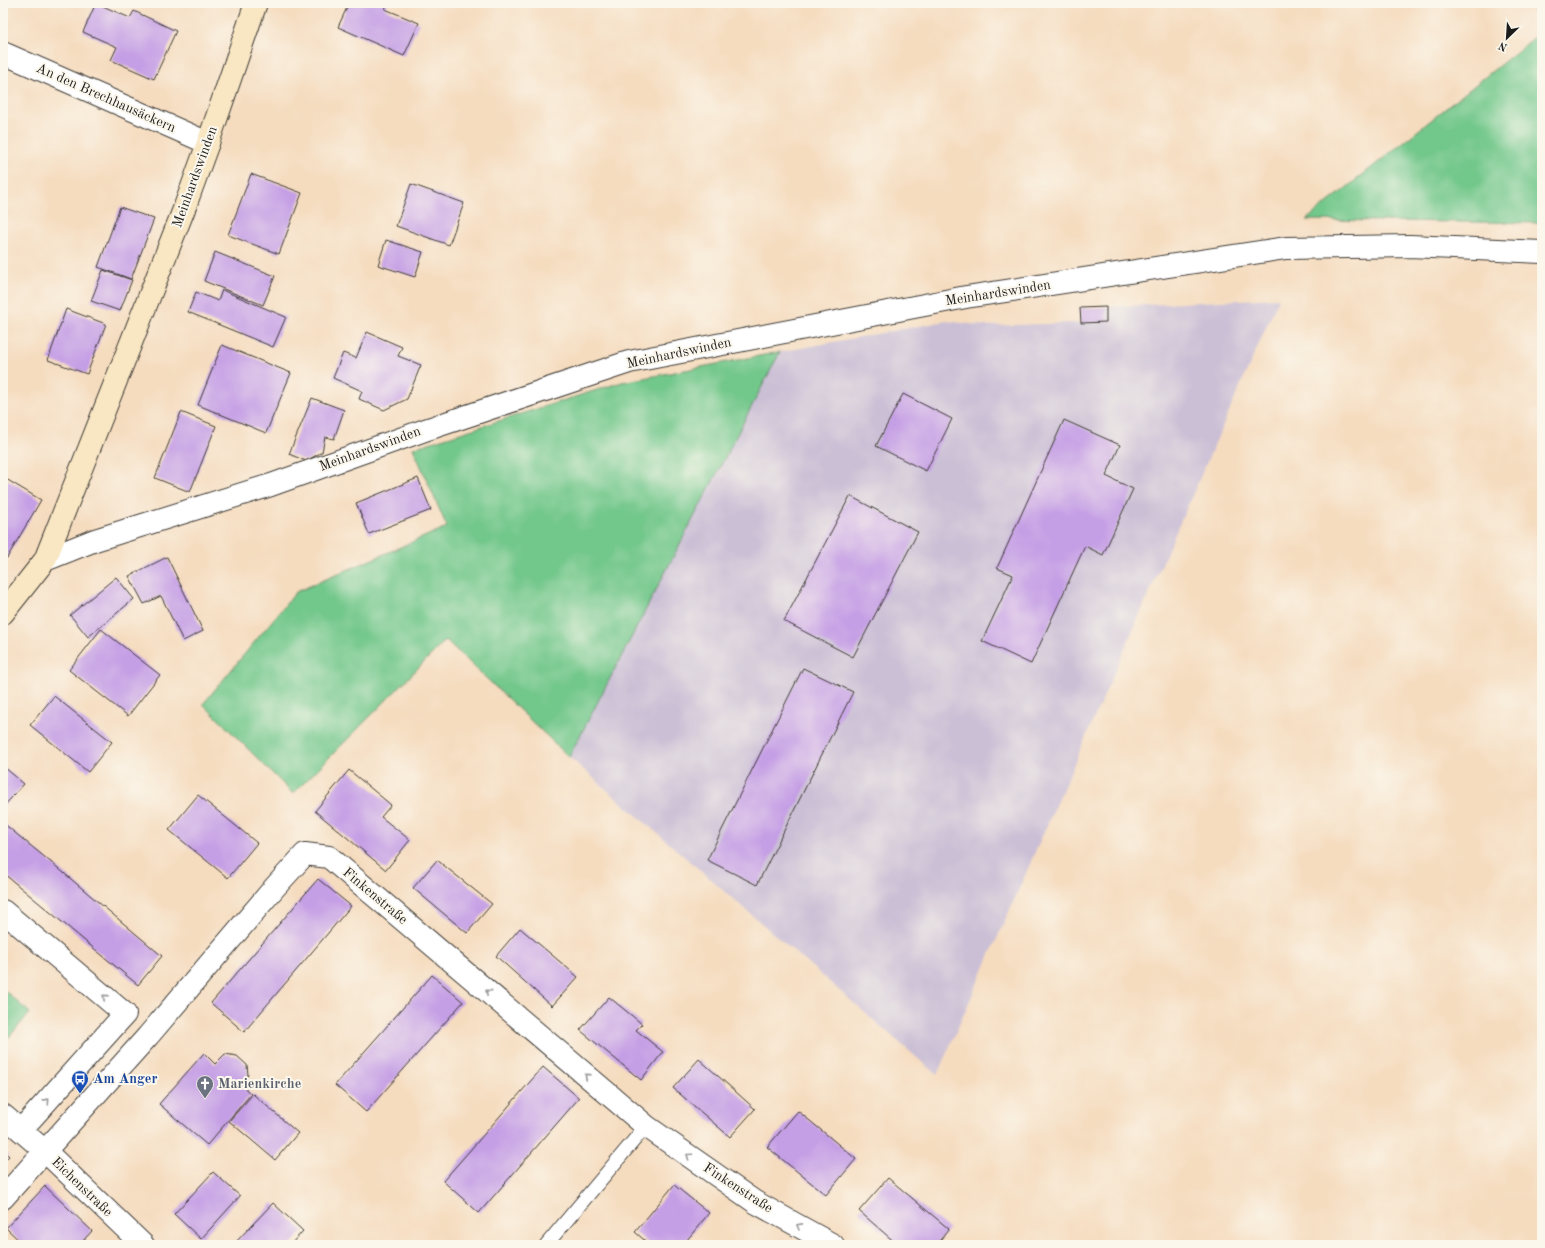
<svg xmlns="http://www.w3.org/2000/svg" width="1545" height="1248" font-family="'Old Standard TT',serif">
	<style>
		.industrial { fill: #cbbfd5 }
		.green { fill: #72c78b; stroke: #477254 }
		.building { fill: #c59fe5 }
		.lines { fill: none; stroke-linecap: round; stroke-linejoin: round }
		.lane-casing { stroke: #3d3934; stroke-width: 15 }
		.street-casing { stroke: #3d3934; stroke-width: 24 }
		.secondary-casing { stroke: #3d3934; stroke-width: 24 }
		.path { stroke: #3d3934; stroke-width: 2.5; stroke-dasharray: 3 3; stroke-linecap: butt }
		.lane { stroke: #fff; stroke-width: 13 }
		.street { stroke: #fff; stroke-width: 22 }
		.secondary { stroke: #f9e7c3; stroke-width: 22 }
		.oneway { stroke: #999 }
		.labels { text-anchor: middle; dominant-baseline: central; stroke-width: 4; stroke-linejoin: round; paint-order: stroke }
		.street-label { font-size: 14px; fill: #1c1c1c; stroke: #fbf7ec }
		.transit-label { font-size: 14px; font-weight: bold; fill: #164399; stroke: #fbf7ec; text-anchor: start }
		.worship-label { font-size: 14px; font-weight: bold; fill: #5b616d; stroke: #fbf7ec; text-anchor: start }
	</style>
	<rect width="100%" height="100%" fill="#fbf7ec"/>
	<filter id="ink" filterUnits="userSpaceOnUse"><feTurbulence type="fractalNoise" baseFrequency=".025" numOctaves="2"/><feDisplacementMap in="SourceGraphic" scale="8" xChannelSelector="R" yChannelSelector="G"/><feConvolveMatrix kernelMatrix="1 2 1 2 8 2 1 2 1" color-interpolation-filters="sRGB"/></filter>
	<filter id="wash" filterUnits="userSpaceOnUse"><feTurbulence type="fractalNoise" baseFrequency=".012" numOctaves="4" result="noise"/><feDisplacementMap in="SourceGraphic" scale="16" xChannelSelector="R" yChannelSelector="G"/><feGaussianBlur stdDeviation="0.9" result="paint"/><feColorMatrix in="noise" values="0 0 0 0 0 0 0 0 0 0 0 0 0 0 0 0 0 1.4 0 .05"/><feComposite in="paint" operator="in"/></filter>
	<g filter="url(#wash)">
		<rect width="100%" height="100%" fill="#f5dcbf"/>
		<!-- industrial -->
		<path class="industrial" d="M1279 298 937 1075 569 757 780 352 946 321 986 326 1106 322V307Z"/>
		<!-- green -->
		<g class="green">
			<path d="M1531 3H1542V223L1306 220 1540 33Z"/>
			<path d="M780 352 569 757 446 640 293 794 203 704 296 592 447 527 413 448 622 382Z"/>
			<path d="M3 989 30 1013 3 1044Z"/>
		</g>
		<g id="blocks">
			<!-- building -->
			<g class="building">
				<path d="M96 3 130 18 134 11 176 31 154 79 111 60 117 47 83 32Z"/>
				<path d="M349 3H388L385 9 419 23 404 56 338 27Z"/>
				<path d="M251 174 302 193 279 254 228 235Z"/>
				<path d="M411 184 464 203 449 245 396 226Z"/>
				<path d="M120 207 154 219 131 279 98 267Z"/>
				<path d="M386 240 423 252 415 277 378 265Z"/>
				<path d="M215 252 275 276 263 305 204 281Z"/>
				<path d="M103 270 132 280 120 311 91 301Z"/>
				<path d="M222 290 286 317 273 347 188 312 196 292 218 301Z"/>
				<path d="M1106 307V322L1081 323 1080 308Z"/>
				<path d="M66 309 106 324 87 374 48 360Z"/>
				<path d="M367 332 402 347 398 356 421 365 407 399 384 410 359 399 362 391 333 378 343 353 356 358Z"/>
				<path d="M222 345 291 373 266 433 198 405Z"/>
				<path d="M903 394 952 419 926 471 876 446Z"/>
				<path d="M312 398 344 410 334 439 325 437 322 452 306 461 289 454Z"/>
				<path d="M181 412 216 426 190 492 155 478Z"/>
				<path d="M1064 420 1120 445 1106 476 1133 489 1103 555 1085 546 1031 664 982 641 1013 575 997 568Z"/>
				<path d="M418 478 431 510 369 534 356 503Z"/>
				<path d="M6 479 41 500 7 558 3 555V484Z"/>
				<path d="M850 496 918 532 853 657 784 621Z"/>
				<path d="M167 557 203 631 183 641 161 596 144 604 129 576Z"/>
				<path d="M116 577 134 599 88 637 70 615Z"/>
				<path d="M101 629 160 675 128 716 69 670Z"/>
				<path d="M803 668 853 692 757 885 707 860Z"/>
				<path d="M54 696 112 742 88 772 30 725Z"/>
				<path d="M3 766 24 784 3 807Z"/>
				<path d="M349 770 391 805 381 817 410 840 386 870 315 811Z"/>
				<path d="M198 795 257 843 228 878 169 830Z"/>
				<path d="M3 823 58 868 162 956 138 985 3 873V863L6 859 3 856Z"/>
				<path d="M437 860 492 904 467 933 413 888Z"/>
				<path d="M318 879 351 906 244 1032 211 1003Z"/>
				<path d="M520 928 578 977 552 1006 496 956Z"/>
				<path d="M432 975 463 1002 366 1112 335 1085Z"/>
				<path d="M609 997 642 1024 636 1030 663 1052 641 1080 580 1030Z"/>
				<path d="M204 1053 215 1064 225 1054 237 1056 247 1065 248 1075 240 1084 251 1094 207 1145 159 1104Z"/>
				<path d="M699 1059 755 1109 730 1137 673 1088Z"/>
				<path d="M543 1067 579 1098 479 1213 443 1181Z"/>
				<path d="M253 1094 298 1133 275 1160 229 1121Z"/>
				<path d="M798 1111 856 1159 826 1195 767 1147Z"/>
				<path d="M3 1150 9 1156 3 1162Z"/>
				<path d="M213 1172 240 1196 201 1239 174 1214Z"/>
				<path d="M888 1178 949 1229 936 1245H898L859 1211Z"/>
				<path d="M674 1185 709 1213 683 1245H650L635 1232Z"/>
				<path d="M45 1186 92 1231 79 1245H24L6 1228Z"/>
				<path d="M273 1203 303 1231 290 1245H233Z"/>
			</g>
		</g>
	</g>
	<g filter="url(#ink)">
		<use href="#blocks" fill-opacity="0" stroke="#3d3934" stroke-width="1"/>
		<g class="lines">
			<!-- lane casing -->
			<g class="lane-casing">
				<path id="lane" d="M546 1245 646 1126"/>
			</g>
			<!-- street casing -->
			<g class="street-casing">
				<g id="street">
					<path d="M3 53 208 143"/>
					<path d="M45 560 95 540 271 485 425 430 629 362 966 297 1286 248 1410 246 1542 252"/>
					<path d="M3 911 125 1014 21 1130"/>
					<path d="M3 1115 45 1151 143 1245"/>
					<path d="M3 1198 148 1036 275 887 305 854 329 857 646 1126 755 1202 833 1245"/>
				</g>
			</g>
			<!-- secondary casing -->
			<g class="secondary-casing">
				<path id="secondary" d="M3 613 45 560 184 209 208 143 256 3"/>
			</g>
			<!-- path -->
			<path class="path" d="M1538 3 1542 18"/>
			<!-- lane -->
			<use href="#lane" class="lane"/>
			<!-- street -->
			<use href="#street" class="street"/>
			<!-- secondary -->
			<use href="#secondary" class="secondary"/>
		</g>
		<!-- one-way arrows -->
		<defs><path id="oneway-chevron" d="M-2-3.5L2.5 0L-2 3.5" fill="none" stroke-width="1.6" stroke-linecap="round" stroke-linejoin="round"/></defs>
		<g class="oneway">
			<use href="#oneway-chevron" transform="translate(488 992) rotate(-140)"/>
			<use href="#oneway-chevron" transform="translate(105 997) rotate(-140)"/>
			<use href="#oneway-chevron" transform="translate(587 1076) rotate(-140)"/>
			<use href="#oneway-chevron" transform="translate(47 1101) rotate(-48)"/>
			<use href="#oneway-chevron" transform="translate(689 1156) rotate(-145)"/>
			<use href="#oneway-chevron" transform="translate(799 1226) rotate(-151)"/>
		</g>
	</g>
	<!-- icons -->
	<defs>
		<g id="bus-pin" transform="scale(0.9)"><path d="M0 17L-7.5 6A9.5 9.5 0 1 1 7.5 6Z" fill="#1a4fb4" stroke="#fbf7ec"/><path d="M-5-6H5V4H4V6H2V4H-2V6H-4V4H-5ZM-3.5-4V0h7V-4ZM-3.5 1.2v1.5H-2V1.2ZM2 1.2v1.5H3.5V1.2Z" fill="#fff"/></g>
		<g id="church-pin" transform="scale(0.9)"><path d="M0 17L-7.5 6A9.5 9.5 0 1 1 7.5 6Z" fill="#6b7280" stroke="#fbf7ec"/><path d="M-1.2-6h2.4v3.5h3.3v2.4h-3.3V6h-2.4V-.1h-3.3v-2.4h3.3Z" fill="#fff"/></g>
	</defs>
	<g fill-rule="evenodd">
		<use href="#bus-pin" x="80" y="1079"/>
		<use href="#church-pin" x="205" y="1084"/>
	</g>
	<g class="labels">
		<!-- street labels -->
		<g class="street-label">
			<text transform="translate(106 98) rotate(24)">An den Brechhausäckern</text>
			<text transform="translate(195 177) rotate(-70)">Meinhardswinden</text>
			<text transform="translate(998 293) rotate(-9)">Meinhardswinden</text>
			<text transform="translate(679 353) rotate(-12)">Meinhardswinden</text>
			<text transform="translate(370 449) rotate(-20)">Meinhardswinden</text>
			<text transform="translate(375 896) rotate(40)">Finkenstraße</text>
			<text transform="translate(82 1187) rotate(44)">Eichenstraße</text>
			<text transform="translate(738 1188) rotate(33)">Finkenstraße</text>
		</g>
		<!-- transit labels -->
		<g class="transit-label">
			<text x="93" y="1079">Am Anger</text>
		</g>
		<!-- worship labels -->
		<g class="worship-label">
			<text x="218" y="1084">Marienkirche</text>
		</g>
	</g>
	<!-- margin -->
	<rect width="1545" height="1248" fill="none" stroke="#fbf7ec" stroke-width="16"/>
	<!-- north arrow -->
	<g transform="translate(1507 38) rotate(205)" stroke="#fbf7ec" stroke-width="3" paint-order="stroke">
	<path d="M0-3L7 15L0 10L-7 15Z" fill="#1c1c1c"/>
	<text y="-6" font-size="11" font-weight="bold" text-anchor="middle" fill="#1c1c1c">N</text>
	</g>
</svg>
